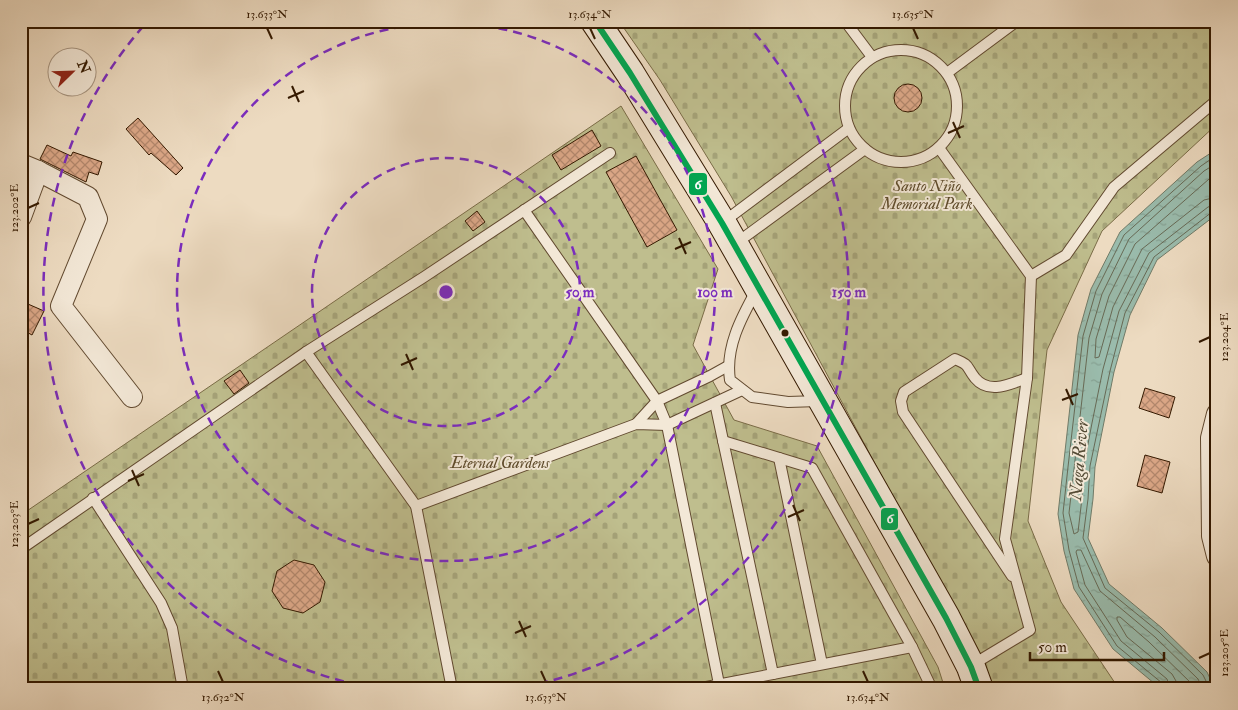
<svg xmlns="http://www.w3.org/2000/svg" width="1238" height="710" font-family="'IM FELL Double Pica',serif">
	<style>
		.cemetery { fill: url(#cemetery-stones); stroke: #7a6c47 }
		.water { fill: url(#water-ripples); stroke: #717b68 }
		.lines { fill: none; stroke-linecap: round; stroke-linejoin: round }
		.shore { stroke: #676a56; stroke-width: 1 }
		.building { fill: url(#building-cross-hatch); stroke: #341900 }
		.lane-casing { stroke: #624a30; stroke-width: 12 }
		.street-casing { stroke: #624a30; stroke-width: 22 }
		.secondary-casing { stroke: #341900; stroke-width: 30 }
		.lane { stroke: #f3e8d7; stroke-width: 10 }
		.street { stroke: #f3e8d7; stroke-width: 20 }
		.secondary { stroke: #f3e8d7; stroke-width: 28 }
		.bus-1-casing { stroke: #f3e8d7; stroke-width: 10 }
		.bus-1 { stroke: #00a651; stroke-width: 6 }
		.ticks { fill: none; stroke: #341900; stroke-width: 2 }
		.ring { fill: none; stroke: #7b2cbf; stroke-width: 2.5; stroke-dasharray: 9 6 }
		.bus-dot { fill: #341900; stroke: #f3e8d7; stroke-width: 2 }
		.labels { text-anchor: middle; dominant-baseline: central; stroke-width: 4; stroke-linejoin: round; paint-order: stroke }
		.park-label { font-size: 16px; font-style: italic; fill: #5e4b2b; stroke: #f3e8d7 }
		.water-label { font-size: 18px; font-style: italic; fill: #534a34; stroke: #f3e8d7 }
		.centre { fill: #7b2cbf; stroke: #f3e8d7; stroke-width: 2.5 }
		.ring-label { font-size: 15px; text-anchor: middle; font-weight: bold; fill: #7b2cbf; stroke: #f3e8d7; stroke-width: 4; stroke-linejoin: round; paint-order: stroke }
		.line-badge { stroke: #f3e8d7; stroke-width: 2 }
		.badge-label { font-size: 14px; text-anchor: middle; font-weight: bold; fill: #fff }
		.neatline { fill: none; stroke: #341900; stroke-width: 2 }
		.ticks-label { font-size: 12px; text-anchor: middle; fill: #341900 }
	</style>
	<defs>
		<pattern id="cemetery-stones" width="16" height="16" patternUnits="userSpaceOnUse" patternTransform="scale(1.25)"><rect width="16" height="16" fill="#bfbe8e"/><path d="M2 7V4a2 2 0 0 1 4 0v3zM10 15v-3a2 2 0 0 1 4 0v3z" fill="#a5a379"/></pattern>
		<pattern id="water-ripples" width="26" height="14" patternUnits="userSpaceOnUse" patternTransform="scale(1.25)"><rect width="26" height="14" fill="#9abcad"/><path d="M2 4q2-2 4 0t4 0M15 11q2-2 4 0t4 0" fill="none" stroke="#85a193"/></pattern>
		<pattern id="building-cross-hatch" width="8" height="8" patternUnits="userSpaceOnUse" patternTransform="scale(1.25)"><rect width="8" height="8" fill="#dba787"/><path d="M0 0l8 8M0 8l8-8" fill="none" stroke="#b2876c"/></pattern>
	</defs>
	<rect width="100%" height="100%" fill="#eddbc1"/>
	<filter id="stains"><feTurbulence type="fractalNoise" baseFrequency=".004" numOctaves="4"/><feColorMatrix values="0 0 0 0 .2 0 0 0 0 .09 0 0 0 0 .02 0 0 0 .5 -.17"/></filter>
	<radialGradient id="worn" r=".72"><stop offset=".6" stop-color="#630" stop-opacity="0"/><stop offset="1" stop-color="#630" stop-opacity=".3"/></radialGradient>
	<!-- cemetery -->
	<g class="cemetery">
		<path d="M619 21H1217V124L1102 231 1047 350 1028 521 1061 602 1119 689H992L985 668 731 196 660 80Z"/>
		<path d="M621 106 718 269 693 345 734 420 817 446 938 667 945 689H21V515Z"/>
	</g>
	<!-- water -->
	<path class="water" d="M1217 149V214L1157 260 1130 315 1114 372 1095 467 1093 499 1088 538 1109 584 1162 628 1207 672 1215 689H1161L1113 649 1074 589 1064 551 1058 514 1078 335 1091 289 1120 232 1197 162Z"/>
	<g class="lines">
		<!-- shore -->
		<g class="shore">
			<path d="M1217 163 1204 171 1129 239 1102 294 1089 338 1069 513 1074 534 1078 532 1082 498 1084 465 1092 423 1103 369 1119 311 1149 253 1208 207 1217 204"/>
			<path d="M1217 172 1135 244 1109 296 1096 339 1095 358 1099 357 1113 307 1142 249 1204 200 1217 197"/>
			<path d="M1164 689 1162 683 1117 646 1079 587 1069 550 1063 513 1068 467 1083 336 1096 291 1124 235 1201 166 1217 155"/>
			<path d="M1170 689 1167 679 1121 641 1085 585 1076 552 1077 550H1081L1100 591 1155 637 1198 679 1203 689"/>
			<path d="M1177 689 1176 681 1172 674 1127 637 1117 620V617H1120L1149 642 1192 684 1194 689"/>
			<path d="M1210 689 1203 675 1159 632 1105 588 1083 538 1088 499 1090 466 1110 371 1125 313 1154 257 1212 212 1217 211"/>
		</g>
	</g>
	<!-- building -->
	<g class="building">
		<circle cx="908" cy="98" r="14"/>
		<path d="M138 118 183 168 176 175 151 153 149 155 126 129Z"/>
		<path d="M592 130 601 146 561 170 552 155Z"/>
		<path d="M47 145 71 156 73 152 102 162 98 175 89 172 86 182 40 159Z"/>
		<path d="M636 156 677 230 647 247 606 172Z"/>
		<path d="M477 211 485 222 473 231 465 221Z"/>
		<path d="M21 301 44 311 32 335 21 329Z"/>
		<path d="M240 370 249 383 234 394 224 381Z"/>
		<path d="M1145 388 1175 397 1169 418 1139 408Z"/>
		<path d="M1145 455 1170 462 1162 493 1137 486Z"/>
		<path d="M294 560 314 565 325 582 320 602 303 613 283 608 272 591 277 571Z"/>
	</g>
	<g class="lines">
		<!-- lane casing -->
		<g class="lane-casing">
			<g id="lane">
				<path d="M845 21 872 57"/>
				<circle cx="901" cy="106" r="56"/>
				<path d="M947 73 1017 21"/>
				<path d="M939 148 1031 276 1027 378 1005 539 1030 630 972 665"/>
				<path d="M524 210 657 401 667 425 720 689"/>
				<path d="M722 223 849 128"/>
				<path d="M735 244 865 149"/>
				<path d="M1031 276 1066 255 1114 187 1217 100"/>
				<path d="M756 291C741 318 725 348 730 380L752 397 788 402 819 401"/>
				<path d="M306 352 416 506 452 689"/>
				<path d="M715 403 773 674"/>
				<path d="M636 424 657 401 710 376 728 366"/>
				<path d="M723 441 812 468 912 647 932 689"/>
				<path d="M779 458 822 664"/>
				<path d="M93 498 161 603 172 628 183 689"/>
				<path d="M416 506 636 424 667 425 742 390"/>
				<path d="M21 549 306 352 424 277 610 153"/>
				<path d="M1012 576 903 412 901 401 904 392 955 359C971 366 965 365 975 378 989 395 1010 384 1027 378"/>
				<path d="M696 689 912 647"/>
			</g>
		</g>
		<!-- street casing -->
		<g class="street-casing">
			<g id="street">
				<path d="M21 164 38 171 88 197 97 219 61 306 132 397"/>
				<path d="M21 217 38 171"/>
				<path d="M1217 414 1211 438 1212 536 1217 556"/>
			</g>
		</g>
		<!-- secondary casing -->
		<g class="secondary-casing">
			<path id="secondary" d="M595 21 630 73 722 223 946 618 971 667 979 689"/>
		</g>
		<!-- lane -->
		<use href="#lane" class="lane"/>
		<!-- street -->
		<use href="#street" class="street"/>
		<!-- secondary -->
		<use href="#secondary" class="secondary"/>
		<!-- bus-1 casing -->
		<g class="bus-1-casing">
			<path id="bus-1" d="M595 21 630 73 722 223 946 618 971 667 979 689"/>
		</g>
		<!-- bus-1 -->
		<use href="#bus-1" class="bus-1"/>
	</g>
	<!-- ticks -->
	<path class="ticks" d="M267 28 272 39M590 28 595 39M913 28 918 39M292 86 299 102M288 98 304 91M953 122 960 138M948 133 964 126M28 208 39 203M679 238 686 254M675 249 691 242M1199 342 1210 337M406 354 413 370M401 365 417 358M1066 389 1073 405M1062 400 1078 394M132 470 139 486M128 481 144 474M793 505 800 521M788 517 804 510M28 524 39 519M519 621 526 637M515 633 531 626M1199 658 1210 653M218 671 223 682M541 671 546 682M863 671 868 682"/>
	<!-- distance rings -->
	<g class="ring">
		<circle cx="446" cy="292" r="134"/>
		<circle cx="446" cy="292" r="269"/>
		<path d="M373 688A403 403 0 0 1 147 22M745 22A403 403 0 0 1 519 688"/>
	</g>
	<!-- markers -->
	<circle class="bus-dot" cx="785" cy="333" r="4.5"/>
	<g class="labels">
		<!-- park labels -->
		<g class="park-label">
			<text x="927" y="186">Santo Niño<tspan x="927" dy="18">Memorial Park</tspan></text>
			<text x="500" y="463">Eternal Gardens</text>
		</g>
		<!-- water labels -->
		<g class="water-label">
			<text transform="translate(1079 460) rotate(-85)">Naga River</text>
		</g>
	</g>
	<circle cx="446" cy="292" r="8" class="centre"/>
	<g class="ring-label">
		<text x="580" y="297">50 m</text>
		<text x="715" y="297">100 m</text>
		<text x="849" y="297">150 m</text>
	</g>
	<g class="line-badge">
		<rect x="688" y="172" width="20" height="24" rx="5" fill="#00a651"/>
		<rect x="880" y="507" width="19" height="24" rx="5" fill="#00a651"/>
	</g>
	<g class="badge-label">
		<text x="698" y="189">6</text>
		<text x="890" y="523">6</text>
	</g>
	<!-- margin -->
	<rect width="1238" height="710" fill="none" stroke="#eddbc1" stroke-width="55"/>
	<!-- north arrow -->
	<g transform="translate(72 72) rotate(67)"><circle r="24" fill="#f3e8d7" stroke="#a79581"/>
	<path d="M0-4L9 19L0 12L-9 19Z" fill="#8f2418"/>
	<text y="-8" font-size="14" font-weight="bold" text-anchor="middle" fill="#341900">N</text>
	</g>
	<!-- scale -->
	<path d="M1030 652v8h134v-8" fill="none" stroke="#341900" stroke-width="2.5"/>
	<text x="1038" y="652" font-size="15" fill="#341900" stroke="#f3e8d7" stroke-width="4" paint-order="stroke">50 m</text>
	<rect x="28" y="28" width="1182" height="654" class="neatline"/>
	<g class="ticks-label">
		<text x="267" y="18">13.633°N</text>
		<text x="590" y="18">13.634°N</text>
		<text x="913" y="18">13.635°N</text>
		<text transform="translate(14 208) rotate(-90)" y="4">123.202°E</text>
		<text transform="translate(1224 337) rotate(-90)" y="4">123.204°E</text>
		<text transform="translate(14 524) rotate(-90)" y="4">123.203°E</text>
		<text transform="translate(1224 653) rotate(-90)" y="4">123.205°E</text>
		<text x="223" y="701">13.632°N</text>
		<text x="546" y="701">13.633°N</text>
		<text x="868" y="701">13.634°N</text>
	</g>
	<rect width="100%" height="100%" filter="url(#stains)"/>
	<rect width="100%" height="100%" fill="url(#worn)"/>
</svg>
